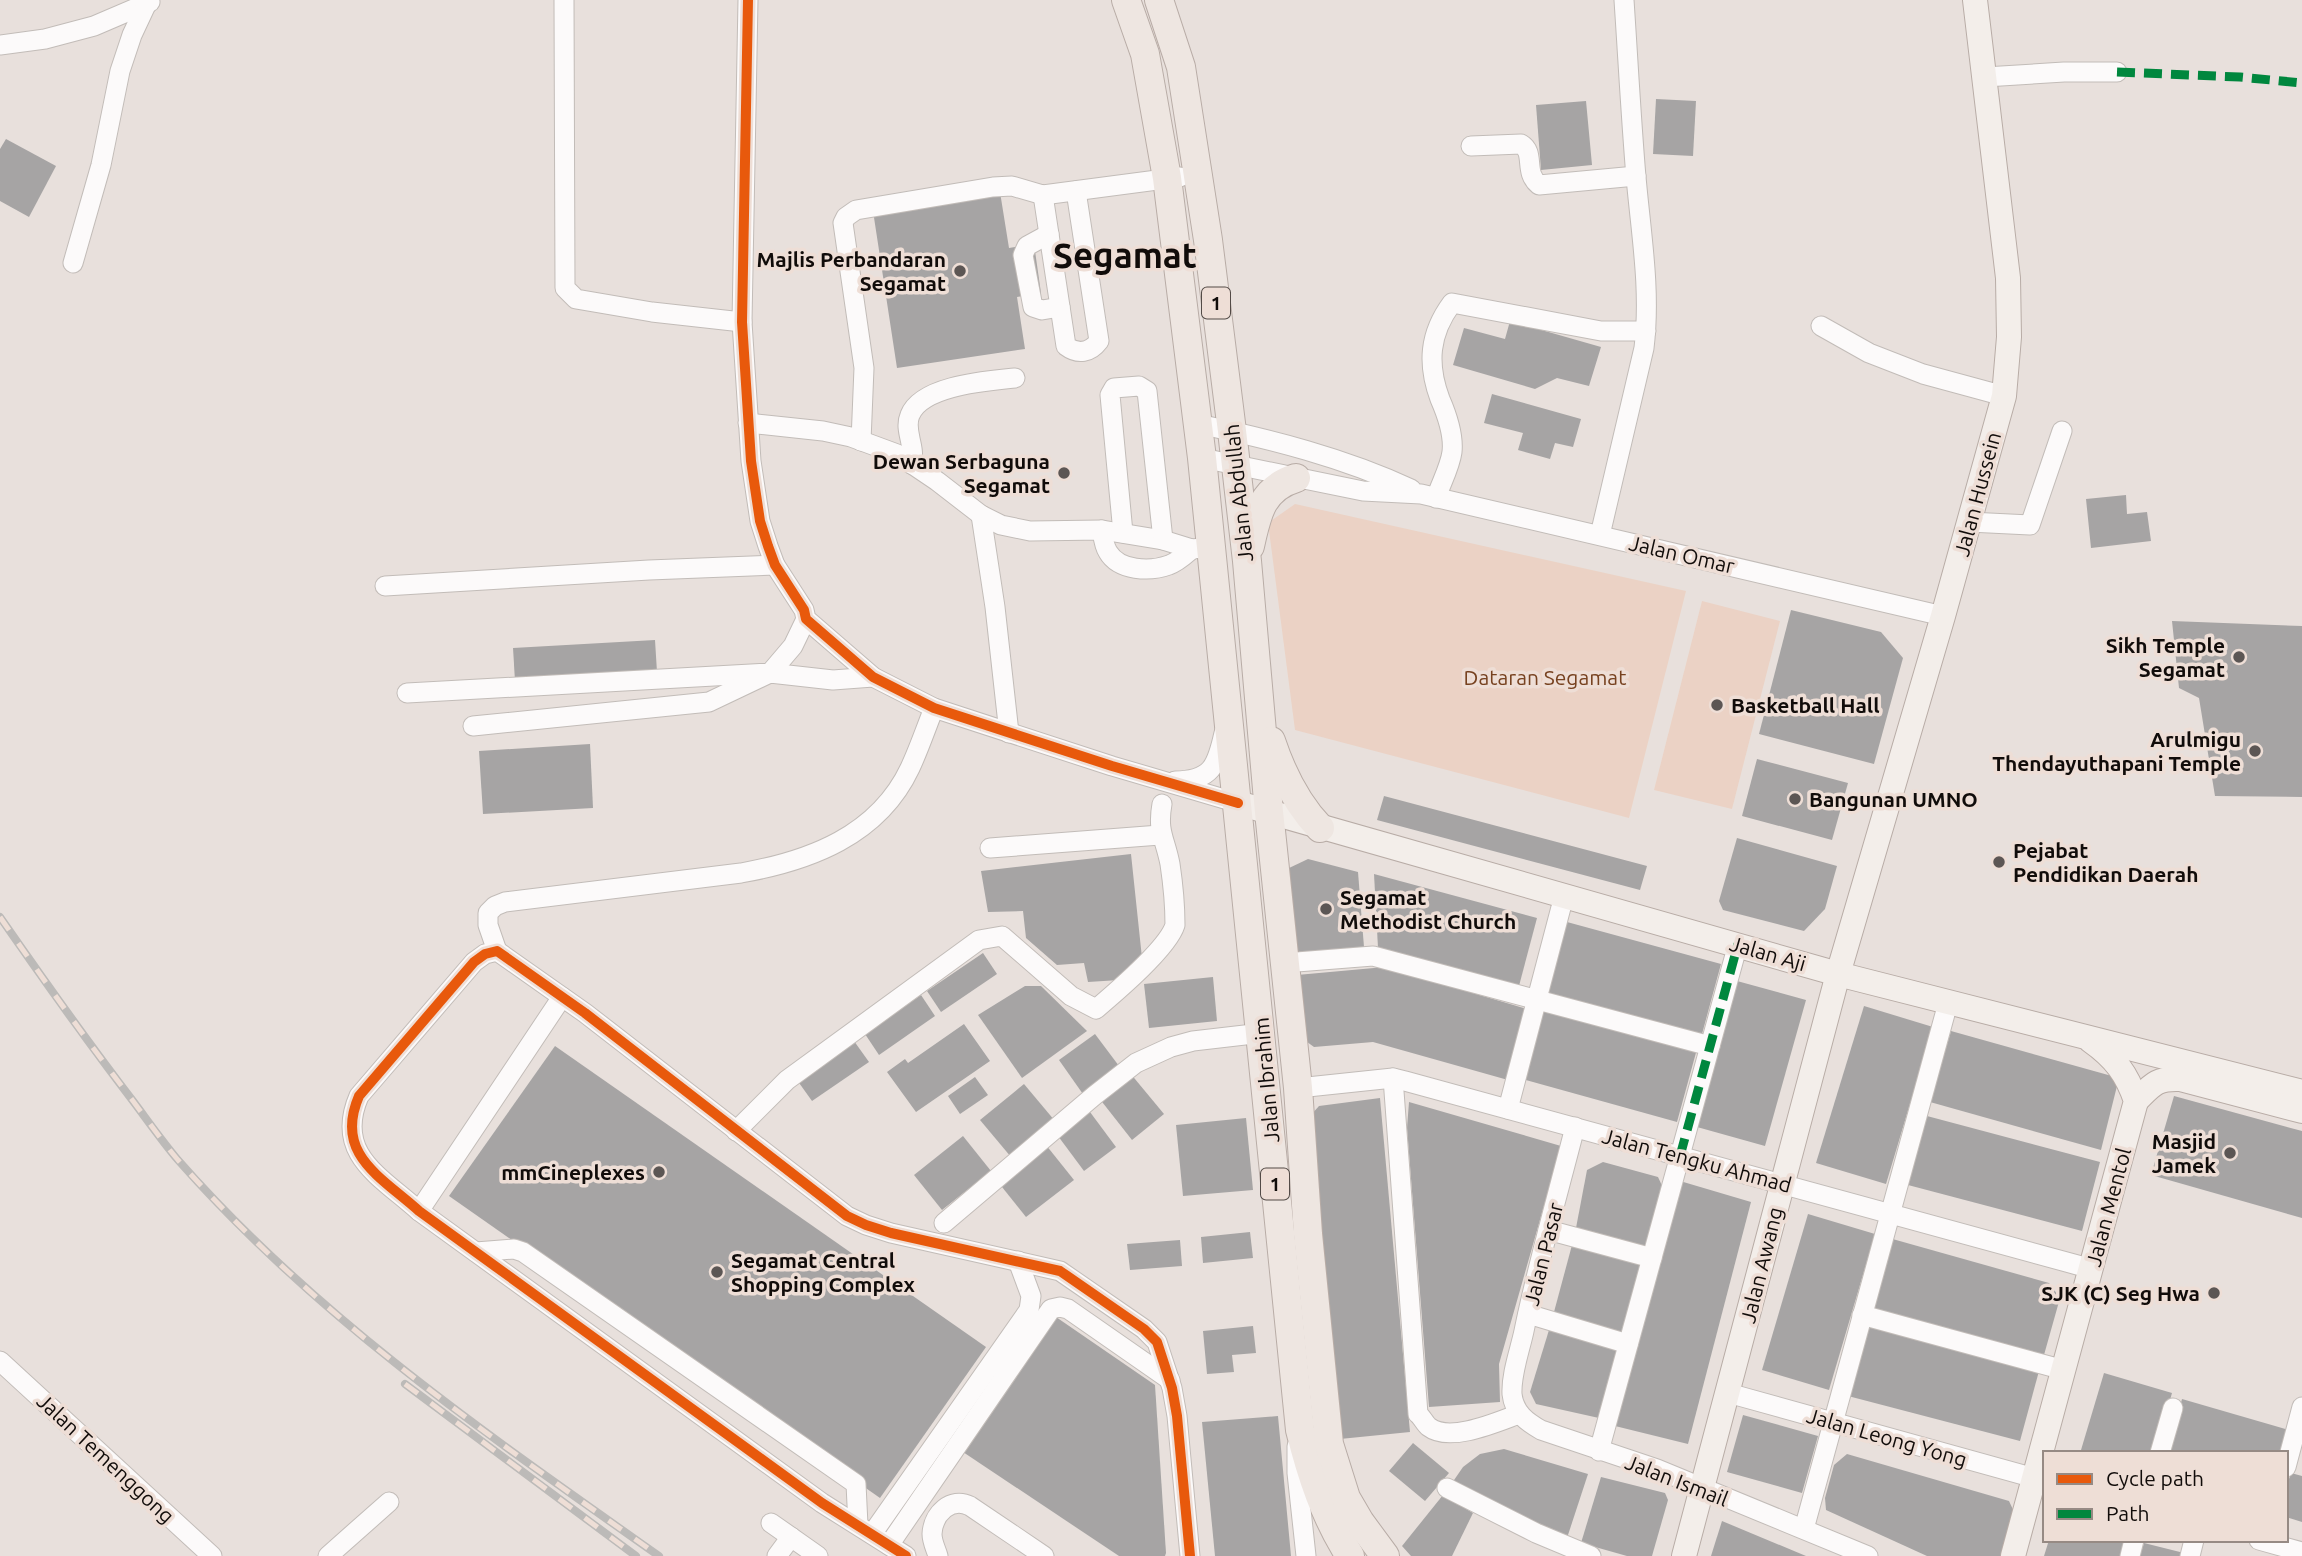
<svg xmlns="http://www.w3.org/2000/svg" width="2302" height="1556" font-family="Ubuntu,sans-serif">
	<style>
		.green { fill: #ebd2c5 }
		.building { fill: #a6a4a4 }
		.lines { fill: none; stroke-linecap: round; stroke-linejoin: round }
		.minor-casing { stroke: #c2bcb8; stroke-width: 21 }
		.major-casing { stroke: #b8aca6; stroke-width: 26 }
		.highway-casing { stroke: #b8aca6; stroke-width: 30 }
		.minor { stroke: #fcfafa; stroke-width: 19 }
		.major { stroke: #f3eeea; stroke-width: 24 }
		.highway { stroke: #eee6e1; stroke-width: 28 }
		.rail-casing { stroke: #bcbab8; stroke-width: 8 }
		.rail { stroke: #eeded6; stroke-width: 5; stroke-dasharray: 16; stroke-linecap: butt }
		.quiet { stroke: #00873e; stroke-width: 9; stroke-dasharray: 18 9; stroke-linecap: butt }
		.cycleway-casing { stroke: #eeded6; stroke-width: 15 }
		.cycleway { stroke: #e8590c; stroke-width: 10 }
		.poi-dot { fill: #5c5654; stroke: #eeded6; stroke-width: 2.5 }
		.labels { text-anchor: middle; dominant-baseline: central; stroke-width: 7; stroke-linejoin: round; paint-order: stroke }
		.shield { fill: #eeded6; stroke: #534b47; stroke-width: 2 }
		.shield-label { font-size: 19px; font-weight: bold; fill: #110c0a }
		.poi-label { font-size: 21px; font-weight: bold; fill: #110c0a; stroke: #eeded6; text-anchor: end }
		.street-label { font-size: 21px; fill: #110c0a; stroke: #eeded6 }
		.park-label { font-size: 21px; fill: #774220; stroke: #eeded6 }
		.town-label { font-size: 35px; font-weight: bold; fill: #110c0a; stroke: #eeded6 }
	</style>
	<rect width="100%" height="100%" fill="#e8e0dc"/>
	<!-- green -->
	<g class="green">
		<path d="M1295 504 1686 591 1629 818 1295 730 1268 523Z"/>
		<path d="M1702 601 1780 621 1732 809 1654 790Z"/>
	</g>
	<!-- building -->
	<g class="building">
		<path d="M1656 99 1696 101 1693 156 1653 154Z"/>
		<path d="M1586 101 1592 165 1541 170 1536 105Z"/>
		<path d="M6 139 56 166 29 217 0 201V149Z"/>
		<path d="M1000 192 1009 248 1034 244 1041 293 1017 297 1025 349 897 368 873 211Z"/>
		<path d="M1510 321 1601 347 1589 386 1557 378 1535 389 1453 365 1464 328 1505 339Z"/>
		<path d="M1492 394 1581 419 1573 447 1555 443 1550 459 1518 450 1523 433 1484 423Z"/>
		<path d="M2126 495 2127 514 2147 512 2151 541 2091 548 2086 499Z"/>
		<path d="M1791 610 1881 632 1903 658 1874 764 1759 734Z"/>
		<path d="M2172 621 2302 626V797L2215 796 2199 698 2179 688Z"/>
		<path d="M655 640 657 672 515 681 513 648Z"/>
		<path d="M590 744 593 808 483 814 479 751Z"/>
		<path d="M1757 759 1848 783 1832 840 1742 816Z"/>
		<path d="M1384 796 1647 866 1640 890 1377 820Z"/>
		<path d="M1737 838 1837 866 1825 909 1804 931 1723 910 1719 901Z"/>
		<path d="M1131 854 1142 958 1119 980 1088 982 1084 963 1057 965 1026 938 1023 911 988 912 981 871Z"/>
		<path d="M1308 859 1358 872 1364 947 1295 953 1287 869Z"/>
		<path d="M1374 874 1537 918 1519 986 1378 948Z"/>
		<path d="M1567 922 1721 964 1702 1034 1548 993Z"/>
		<path d="M983 953 997 974 941 1012 927 991Z"/>
		<path d="M1385 967 1527 1009 1508 1080 1373 1042 1314 1047 1303 1039 1297 975Z"/>
		<path d="M1213 977 1217 1021 1149 1028 1144 984Z"/>
		<path d="M1737 981 1806 1000 1765 1146 1697 1127Z"/>
		<path d="M1025 986H1041L1087 1031 1022 1078 978 1015Z"/>
		<path d="M921 995 935 1016 879 1055 865 1034Z"/>
		<path d="M1864 1006 1933 1027 1886 1184 1816 1163Z"/>
		<path d="M1542 1007 1697 1049 1677 1122 1522 1079Z"/>
		<path d="M964 1024 990 1061 916 1112 887 1072 905 1059 908 1063Z"/>
		<path d="M1951 1031 2119 1078 2101 1150 1930 1102Z"/>
		<path d="M1095 1034 1122 1070 1085 1097 1059 1060Z"/>
		<path d="M854 1041 869 1062 812 1101 797 1080Z"/>
		<path d="M555 1046 986 1347 880 1498 449 1196Z"/>
		<path d="M1130 1073 1164 1114 1132 1140 1099 1098Z"/>
		<path d="M975 1077 988 1095 960 1114 948 1096Z"/>
		<path d="M1024 1084 1055 1121 1011 1157 980 1120Z"/>
		<path d="M2174 1096 2302 1131V1218L2151 1175Z"/>
		<path d="M1380 1098 1410 1432 1340 1439 1311 1115 1319 1106Z"/>
		<path d="M1409 1102 1561 1146 1499 1364 1500 1402 1429 1407 1407 1128Z"/>
		<path d="M1090 1112 1116 1147 1084 1171 1058 1136Z"/>
		<path d="M1927 1116 2100 1162 2082 1231 1908 1185Z"/>
		<path d="M1246 1118 1253 1190 1183 1196 1176 1125Z"/>
		<path d="M963 1136 991 1171 942 1210 914 1175Z"/>
		<path d="M1046 1145 1074 1180 1026 1217 998 1182Z"/>
		<path d="M1603 1162 1658 1177 1664 1190 1645 1248 1576 1228 1587 1170Z"/>
		<path d="M1680 1181 1751 1202 1688 1444 1615 1426Z"/>
		<path d="M1808 1214 1875 1234 1829 1390 1762 1370Z"/>
		<path d="M1250 1232 1253 1258 1203 1263 1201 1237Z"/>
		<path d="M1889 1238 2049 1283 2060 1298 2044 1355 1871 1309Z"/>
		<path d="M1180 1240 1182 1266 1130 1270 1127 1244Z"/>
		<path d="M1572 1245 1641 1264 1621 1333 1554 1312Z"/>
		<path d="M1056 1317 1155 1385 1166 1553 1165 1556H1119L963 1452Z"/>
		<path d="M1867 1325 2039 1371 2020 1441 1848 1396Z"/>
		<path d="M1253 1326 1256 1353 1232 1355 1234 1372 1207 1374 1203 1331Z"/>
		<path d="M1549 1330 1618 1349 1599 1418 1536 1404 1530 1392Z"/>
		<path d="M2104 1373 2172 1393 2155 1453H2083L2081 1450Z"/>
		<path d="M2182 1399 2289 1430 2283 1453H2167Z"/>
		<path d="M1743 1415 1818 1436 1802 1493 1727 1472Z"/>
		<path d="M1278 1416 1291 1556H1215L1202 1422Z"/>
		<path d="M1413 1443 1449 1473 1425 1501 1389 1471Z"/>
		<path d="M1504 1449 1588 1474 1567 1538 1452 1483 1463 1467 1480 1454Z"/>
		<path d="M1847 1454 2009 1501 2016 1516 2006 1556H1927L1826 1510 1825 1498 1834 1465Z"/>
		<path d="M2291 1473 2302 1476V1522L2286 1517V1488Z"/>
		<path d="M1601 1477 1665 1493 1668 1500 1652 1556H1627L1581 1543Z"/>
		<path d="M1443 1495 1473 1513 1452 1556H1411L1402 1546Z"/>
		<path d="M1722 1521 1806 1556H1711Z"/>
		<path d="M2049 1540H2125L2120 1556H2044Z"/>
		<path d="M2144 1543 2184 1553 2183 1556H2140Z"/>
	</g>
	<g class="lines">
		<!-- minor casing -->
		<g class="minor-casing">
			<g id="minor">
				<path d="M564 0 565 288 576 299 652 312 742 322"/>
				<path d="M748 0 742 322 751 461 760 521 768 546 775 565 804 610 806 619 873 677 934 708 1112 766 1238 803"/>
				<path d="M0 45 45 39 94 26 150 2"/>
				<path d="M1985 77 2064 72H2117"/>
				<path d="M1471 146 1521 144C1536 153 1523 172 1539 185L1636 176"/>
				<path d="M1043 195 1066 346C1078 355 1090 353 1099 341L1076 191"/>
				<path d="M1049 234 1027 246 1023 255 1033 307 1042 310 1060 307"/>
				<path d="M73 263 101 165 120 71 132 35 147 3"/>
				<path d="M1821 326 1869 353 1923 374 2004 396"/>
				<path d="M748 423 823 431 851 437 897 454 937 481 981 515 1001 525 1030 531 1102 530 1163 540 1192 549 1213 547"/>
				<path d="M1198 424C1270 439 1345 458 1411 489"/>
				<path d="M861 441 864 368 843 223 846 217 856 210 993 187 1012 186 1043 195 1180 177"/>
				<path d="M1202 458 1363 491 1421 494 1943 616"/>
				<path d="M911 464C917 447 903 431 910 415 922 385 988 381 1015 378"/>
				<path d="M1436 498C1441 483 1450 467 1452 452 1454 434 1447 415 1440 399 1427 364 1429 334 1452 303L1601 331H1646"/>
				<path d="M981 515 995 607 1009 733"/>
				<path d="M1969 522 2030 525 2062 431"/>
				<path d="M1102 530C1103 537 1104 546 1108 552 1119 571 1150 572 1169 565 1178 562 1185 555 1192 549"/>
				<path d="M1123 533 1110 395 1114 388 1139 386 1147 391 1163 540"/>
				<path d="M1600 535 1644 348C1651 290 1641 234 1636 177 1631 118 1628 59 1624 0"/>
				<path d="M385 586 649 570 775 565"/>
				<path d="M407 693 770 673 793 646 806 619"/>
				<path d="M473 726 709 702 770 673 833 680 873 677"/>
				<path d="M1175 781C1212 781 1217 765 1224 733"/>
				<path d="M990 848 1160 835"/>
				<path d="M497 951 488 925V913L495 906 505 902 741 873C809 861 878 836 910 768 919 749 926 728 934 708"/>
				<path d="M1284 963 1373 956 1710 1046"/>
				<path d="M1393 1078 1418 1414C1422 1417 1425 1424 1429 1427 1450 1443 1497 1422 1519 1414"/>
				<path d="M1298 1088 1393 1078 1405 1081 2092 1269"/>
				<path d="M1508 1109 1564 896"/>
				<path d="M1575 1127C1558 1194 1538 1262 1524 1331 1520 1350 1511 1374 1512 1394 1514 1413 1527 1422 1541 1430L1657 1469 1868 1556"/>
				<path d="M736 1131 787 1080 979 940 1002 936 1071 996 1096 1009C1116 992 1168 948 1175 925 1175 905 1173 884 1170 864 1165 838 1157 832 1162 804"/>
				<path d="M419 1211 562 997"/>
				<path d="M944 1223 1095 1095 1136 1063 1171 1047 1193 1041 1262 1033"/>
				<path d="M1548 1230 1652 1258"/>
				<path d="M476 1252 514 1249 523 1252 856 1484 858 1525"/>
				<path d="M1528 1314 1628 1344"/>
				<path d="M1862 1315 2064 1370"/>
				<path d="M0 1361 212 1556"/>
				<path d="M1728 1393 2045 1481"/>
				<path d="M1297 1446V1473L1306 1556"/>
				<path d="M1599 1451 1738 944"/>
				<path d="M2160 1453 2173 1408"/>
				<path d="M2286 1467 2302 1407"/>
				<path d="M1447 1488 1536 1533 1591 1556"/>
				<path d="M771 1523 818 1556"/>
				<path d="M1804 1529 1948 1003"/>
				<path d="M872 1534 1029 1310 1031 1296 1018 1261"/>
				<path d="M2259 1540 2302 1552"/>
				<path d="M889 1545 1051 1309 1060 1307 1068 1309 1170 1380"/>
				<path d="M328 1556 389 1502"/>
				<path d="M777 1556 791 1537"/>
				<path d="M906 1556 822 1503 419 1211C380 1176 334 1154 359 1096L474 962 485 954 497 951 585 1013 847 1216 866 1225 891 1233 1060 1271 1144 1329 1157 1342 1172 1388 1177 1416 1190 1556"/>
				<path d="M938 1556C936 1549 932 1542 932 1534 933 1514 951 1496 970 1506L1044 1556"/>
				<path d="M2130 1556 2134 1540"/>
				<path d="M2190 1556 2194 1540"/>
			</g>
		</g>
		<!-- major casing -->
		<g class="major-casing">
			<g id="major">
				<path d="M1238 803 1838 974 2302 1092"/>
				<path d="M2136 1101C2152 1085 2156 1078 2180 1079L2302 1111"/>
				<path d="M1684 1556 1838 974 1943 616 2004 396 2009 337 2008 278 1975 0"/>
				<path d="M2013 1556 2136 1101C2127 1074 2115 1058 2091 1041"/>
			</g>
		</g>
		<!-- highway casing -->
		<g class="highway-casing">
			<g id="highway">
				<path d="M1126 0 1145 54 1167 178 1202 458 1300 1430C1311 1475 1325 1517 1350 1556"/>
				<path d="M1159 0 1181 67 1208 240 1232 431 1247 561 1269 812 1298 1088 1308 1234 1329 1444 1346 1498 1360 1522 1385 1556"/>
				<path d="M1250 546C1257 514 1262 488 1296 478"/>
				<path d="M1271 741C1282 774 1296 803 1320 828"/>
			</g>
		</g>
		<!-- minor -->
		<use href="#minor" class="minor"/>
		<!-- major -->
		<use href="#major" class="major"/>
		<!-- highway -->
		<use href="#highway" class="highway"/>
		<!-- rail casing -->
		<g class="rail-casing">
			<g id="rail">
				<path d="M0 917C43 979 87 1041 133 1101 148 1121 162 1141 178 1160 316 1317 489 1436 659 1556"/>
				<path d="M405 1384 636 1556"/>
			</g>
		</g>
		<!-- rail -->
		<use href="#rail" class="rail"/>
		<!-- quiet -->
		<g class="quiet">
			<path d="M2117 72 2240 77 2302 83"/>
			<path d="M1680 1156 1738 944"/>
		</g>
		<!-- cycleway casing -->
		<g class="cycleway-casing">
			<g id="cycleway">
				<path d="M748 0 742 322 751 461 760 521 768 546 775 565 804 610 806 619 873 677 934 708 1112 766 1238 803"/>
				<path d="M906 1556 822 1503 419 1211C380 1176 334 1154 359 1096L474 962 485 954 497 951 585 1013 847 1216 866 1225 891 1233 1060 1271 1144 1329 1157 1342 1172 1388 1177 1416 1190 1556"/>
			</g>
		</g>
		<!-- cycleway -->
		<use href="#cycleway" class="cycleway"/>
	</g>
	<!-- markers -->
	<g class="poi-dot">
		<circle cx="960" cy="271" r="7"/>
		<circle cx="1064" cy="473" r="7"/>
		<circle cx="2239" cy="657" r="7"/>
		<circle cx="1717" cy="705" r="7"/>
		<circle cx="2255" cy="751" r="7"/>
		<circle cx="1795" cy="799" r="7"/>
		<circle cx="1999" cy="862" r="7"/>
		<circle cx="1326" cy="909" r="7"/>
		<circle cx="2230" cy="1153" r="7"/>
		<circle cx="659" cy="1172" r="7"/>
		<circle cx="717" cy="1272" r="7"/>
		<circle cx="2214" cy="1293" r="7"/>
	</g>
	<g class="labels">
		<!-- shield labels -->
		<g class="shield">
			<rect x="1202" y="287.5" width="28" height="31" rx="5"/>
			<rect x="1261" y="1168.5" width="28" height="31" rx="5"/>
		</g>
		<g class="shield-label">
			<text x="1216" y="303">1</text>
			<text x="1275" y="1184">1</text>
		</g>
		<!-- poi labels -->
		<g class="poi-label">
			<text x="946" y="259">Majlis Perbandaran<tspan x="946" dy="24">Segamat</tspan></text>
			<text x="1050" y="461">Dewan Serbaguna<tspan x="1050" dy="24">Segamat</tspan></text>
			<text x="2225" y="645">Sikh Temple<tspan x="2225" dy="24">Segamat</tspan></text>
			<text x="1731" y="705" text-anchor="start">Basketball Hall</text>
			<text x="2241" y="739">Arulmigu<tspan x="2241" dy="24">Thendayuthapani Temple</tspan></text>
			<text x="1809" y="799" text-anchor="start">Bangunan UMNO</text>
			<text x="2013" y="850" text-anchor="start">Pejabat<tspan x="2013" dy="24">Pendidikan Daerah</tspan></text>
			<text x="1340" y="897" text-anchor="start">Segamat<tspan x="1340" dy="24">Methodist Church</tspan></text>
			<text x="2216" y="1141">Masjid<tspan x="2216" dy="24">Jamek</tspan></text>
			<text x="645" y="1172">mmCineplexes</text>
			<text x="731" y="1260" text-anchor="start">Segamat Central<tspan x="731" dy="24">Shopping Complex</tspan></text>
			<text x="2200" y="1293">SJK (C) Seg Hwa</text>
		</g>
		<!-- street labels -->
		<g class="street-label">
			<text transform="translate(1238 493) rotate(-96)">Jalan Abdullah</text>
			<text transform="translate(1977 494) rotate(-75)">Jalan Hussein</text>
			<text transform="translate(1682 554) rotate(13)">Jalan Omar</text>
			<text transform="translate(1768 953) rotate(16)">Jalan Aji</text>
			<text transform="translate(1266 1080) rotate(-95)">Jalan Ibrahim</text>
			<text transform="translate(1697 1160) rotate(15)">Jalan Tengku Ahmad</text>
			<text transform="translate(2108 1207) rotate(-75)">Jalan Mentol</text>
			<text transform="translate(1543 1254) rotate(-76)">Jalan Pasar</text>
			<text transform="translate(1761 1265) rotate(-76)">Jalan Awang</text>
			<text transform="translate(1887 1437) rotate(16)">Jalan Leong Yong</text>
			<text transform="translate(106 1458) rotate(43)">Jalan Temenggong</text>
			<text transform="translate(1677 1480) rotate(21)">Jalan Ismail</text>
		</g>
		<!-- park labels -->
		<g class="park-label">
			<text x="1545" y="677">Dataran Segamat</text>
		</g>
		<!-- town labels -->
		<g class="town-label">
			<text x="1125" y="255">Segamat</text>
		</g>
	</g>
	<!-- legend -->
	<rect x="2043" y="1451" width="245" height="91" fill="#eeded6" stroke="#968a84" stroke-width="2"/>
	<rect x="2057" y="1474" width="35" height="10" fill="#e8590c" stroke="#968a84" stroke-width="2"/>
	<text x="2106" y="1486" font-size="21" fill="#110c0a">Cycle path</text>
	<rect x="2057" y="1509" width="35" height="10" fill="#00873e" stroke="#968a84" stroke-width="2"/>
	<text x="2106" y="1521" font-size="21" fill="#110c0a">Path</text>
</svg>
